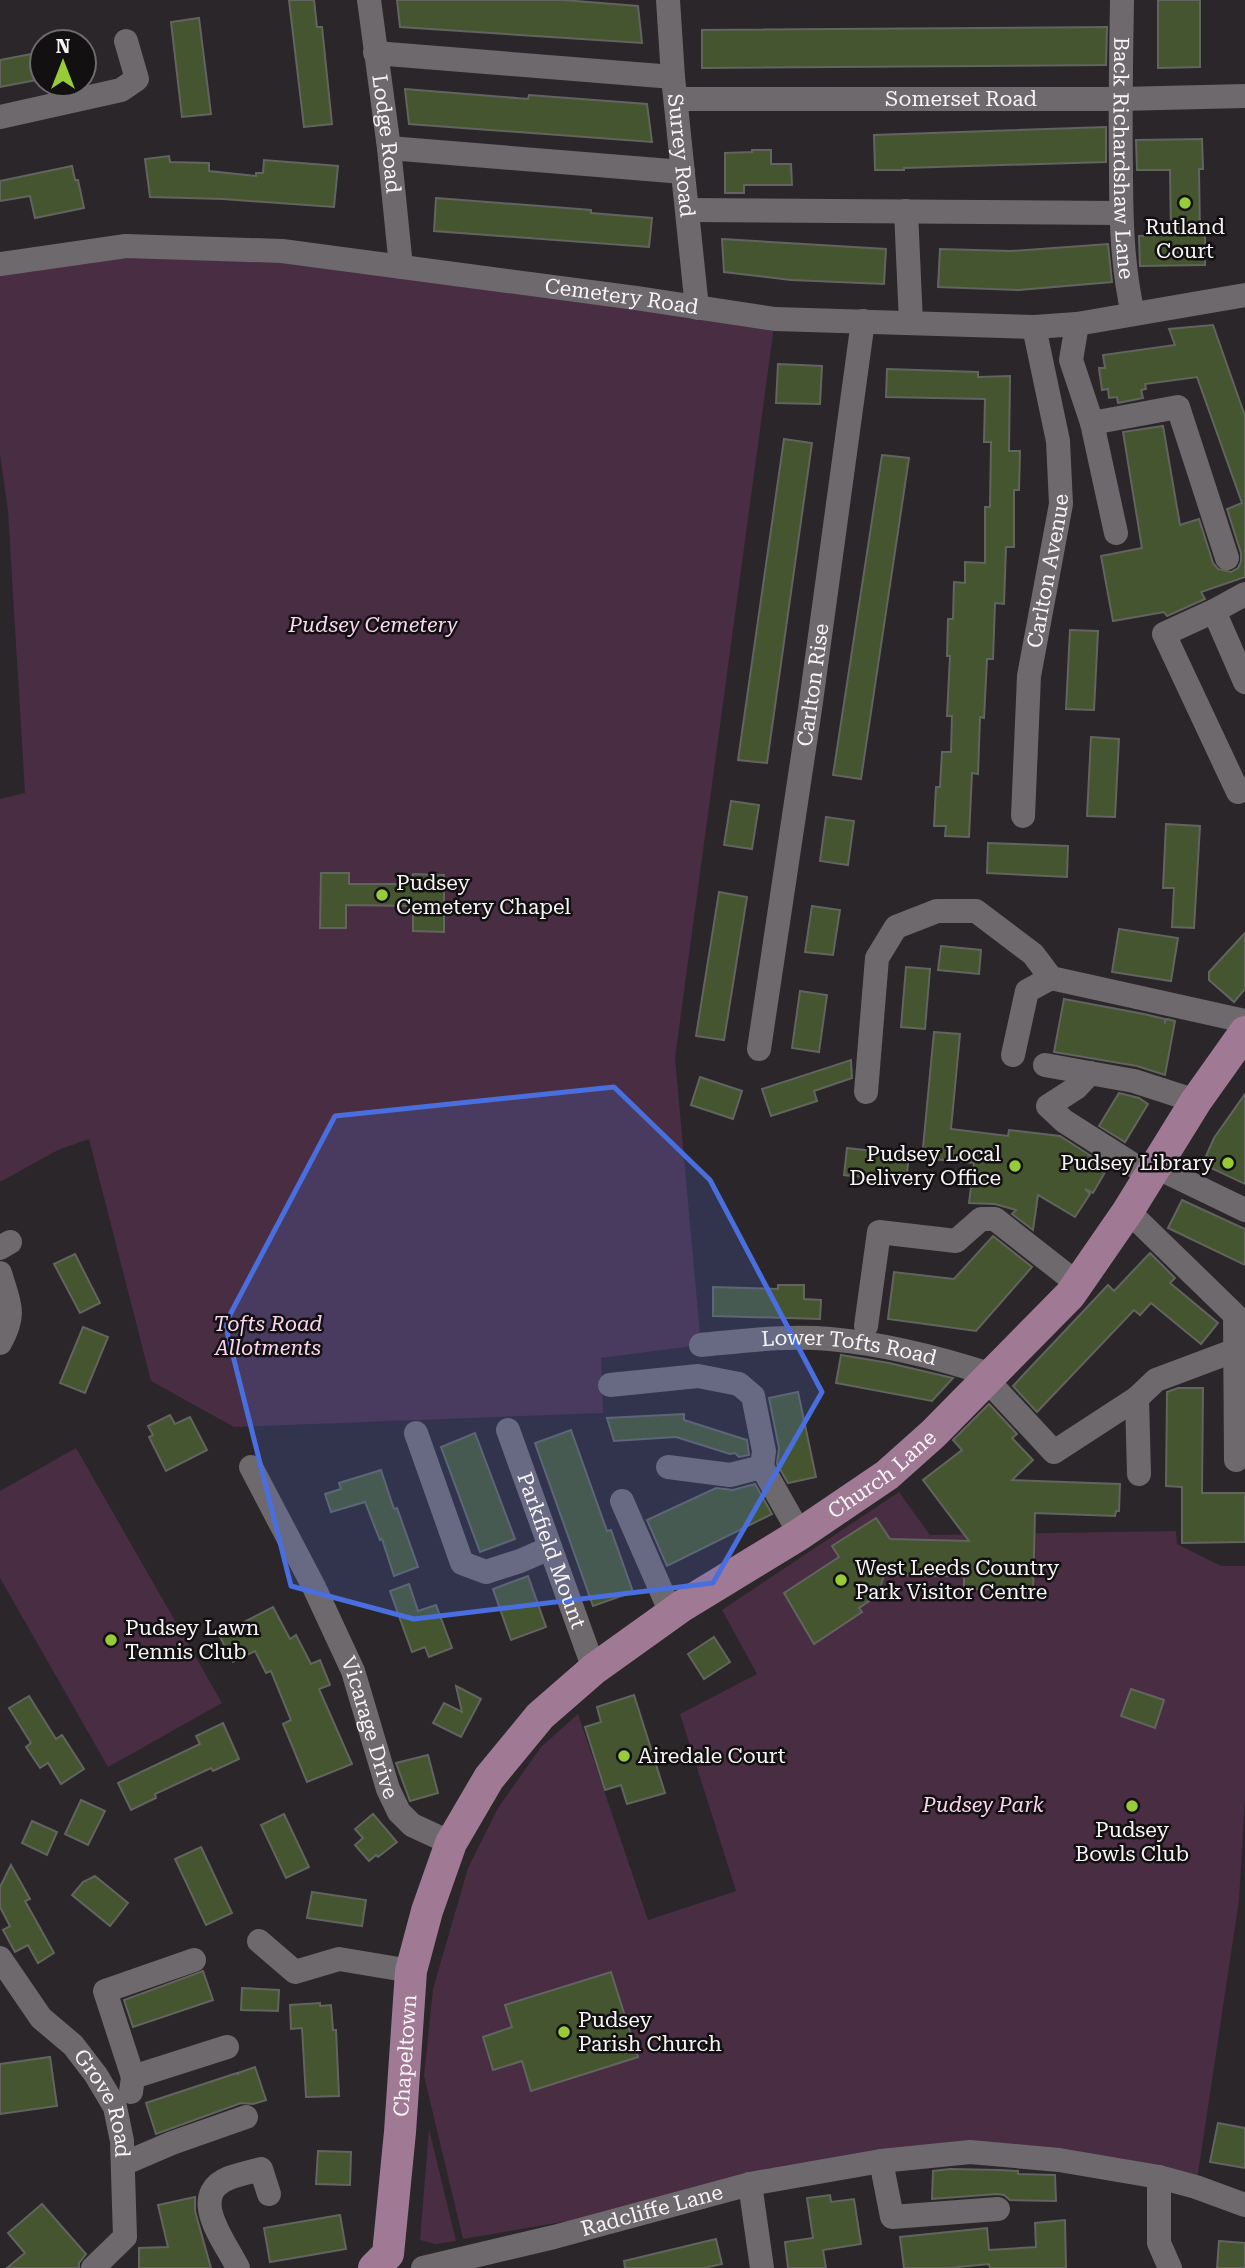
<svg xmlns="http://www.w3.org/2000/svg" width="1245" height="2268" font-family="'Roboto Serif',serif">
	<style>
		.green { fill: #492d42 }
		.building { fill: #45552f; stroke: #61645f; stroke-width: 2 }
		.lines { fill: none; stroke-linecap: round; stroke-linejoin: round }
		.minor { stroke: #6e696c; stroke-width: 24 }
		.major { stroke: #a07995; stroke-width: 32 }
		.marked { fill: #496fde; fill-opacity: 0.2; stroke: #496fde; stroke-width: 5; stroke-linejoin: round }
		.poi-dot { fill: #97cc38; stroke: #121011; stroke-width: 2.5 }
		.labels { text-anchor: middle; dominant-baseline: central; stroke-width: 5; stroke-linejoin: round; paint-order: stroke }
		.street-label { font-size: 21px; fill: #f7f4f6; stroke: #121011 }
		.poi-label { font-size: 21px; fill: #f7f4f6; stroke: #121011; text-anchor: start }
		.park-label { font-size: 21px; font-style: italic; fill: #fbd5f0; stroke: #121011 }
	</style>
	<rect width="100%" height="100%" fill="#2b2629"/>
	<!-- green -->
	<g class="green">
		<path d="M282 251 775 319 675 1058 701 1345 601 1358 603 1413 234 1427 151 1381 89 1139 58 1150 0 1182V799L25 793 8 511 0 454V264Z"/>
		<path d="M76 1448 222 1703 108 1767 0 1578V1491Z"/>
		<path d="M899 1492 930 1535 1176 1531 1177 1544 1221 1566H1245V1798L1239 1900 1196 2187 970 2152 463 2239 424 2076 433 1989 468 1868 498 1808 541 1747 578 1714 648 1920 736 1891 680 1714 757 1674 722 1610Z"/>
		<path d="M429 2129 456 2241 435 2244 420 2240Z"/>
	</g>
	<!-- building -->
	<g class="building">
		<path d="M289 0H314L317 27H322L332 124 304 127Z"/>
		<path d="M397 0H563L638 6 642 43 400 27Z"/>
		<path d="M1158 0H1200V67L1158 68Z"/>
		<path d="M199 18 211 114 182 117 171 22Z"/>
		<path d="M1107 27 1106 65 702 68V30Z"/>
		<path d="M42 52V79L0 87V60Z"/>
		<path d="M405 89 528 99 529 95 647 104 652 142 409 124Z"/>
		<path d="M1106 127V162L904 168V170H875L874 135Z"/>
		<path d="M1202 139 1203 169H1199L1200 235H1205V265L1140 266 1139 236 1171 235 1170 170H1137L1136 140Z"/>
		<path d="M752 150H771V164H791L792 185H744V193H725V153L752 152Z"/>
		<path d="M169 156 170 162 209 163V171L256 176V173H263L264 160 338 166 334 207 223 199 150 197 145 159Z"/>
		<path d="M72 166 75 180H78L84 208 35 218 30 196 0 201V181Z"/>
		<path d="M436 198 591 210V213L652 218 649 247 434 231Z"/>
		<path d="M722 239 886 249 884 284 791 280 724 272Z"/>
		<path d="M1108 244 1112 282 1019 290 938 287 940 249 1011 251Z"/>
		<path d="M1213 325 1245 416V577L1201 592 1205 599 1167 616 1164 612 1113 621 1101 556 1142 548 1123 432 1163 426 1180 525 1199 519 1213 563 1218 569 1231 572 1238 568 1241 562V553L1227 509 1242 503 1197 377 1145 384 1146 389 1141 390 1143 398 1118 403 1117 397 1109 398 1108 389 1102 390 1099 368H1105L1103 355 1175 345 1169 329Z"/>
		<path d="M778 364 822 366 820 404 776 403Z"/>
		<path d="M887 369 978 372V377L1010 376 1009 451H1020L1019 490H1014V547H1006L1004 604 995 603 993 659H987L984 718 980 717 978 774 972 773 969 837 945 836 946 826H934L935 806 936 787H940L942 752H951L952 716H947L950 656H947L948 619H953L954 582 965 583V562L985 563V507H990L991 442H984L985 399 886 397Z"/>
		<path d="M784 439 812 443 767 763 738 760Z"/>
		<path d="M882 455 909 458 861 779 833 775Z"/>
		<path d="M1070 630 1098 631 1094 710 1066 709Z"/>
		<path d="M1091 737 1119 739 1115 817 1087 816Z"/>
		<path d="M731 801 759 805 752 849 724 845Z"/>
		<path d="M826 817 854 821 848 865 820 861Z"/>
		<path d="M1166 824 1200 826 1194 928 1172 927 1174 888H1163Z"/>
		<path d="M988 843 1068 846 1067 877 987 873Z"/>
		<path d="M321 873H349V884H413V874L444 875V932L413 931V906L346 905V928H320Z"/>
		<path d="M719 892 747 897 724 1040 696 1036Z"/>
		<path d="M812 906 840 910 833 955 805 952Z"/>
		<path d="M1119 929 1178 938 1171 981 1112 972Z"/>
		<path d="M1245 933V989L1234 1002 1209 980V972Z"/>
		<path d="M941 946 981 950 979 974 938 970Z"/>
		<path d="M906 967 930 969 925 1029 901 1027Z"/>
		<path d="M800 991 827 995 819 1052 792 1048Z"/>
		<path d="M1064 999 1144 1014 1165 1019V1022L1167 1019 1175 1021 1165 1075 1137 1066 1054 1052Z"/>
		<path d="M934 1032 960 1034 951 1129 1008 1136 1009 1130 1060 1136 1108 1167 1093 1193 1085 1189 1090 1194 1075 1217 1038 1195 1033 1230 1012 1214 1016 1210 995 1204 969 1203 974 1163 922 1158Z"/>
		<path d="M851 1060 852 1078 814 1091 817 1101 771 1116 762 1089Z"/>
		<path d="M700 1077 742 1091 733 1119 691 1105Z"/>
		<path d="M1119 1093 1139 1098 1148 1104 1125 1142 1099 1126Z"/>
		<path d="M1245 1094V1184L1209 1167 1212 1159 1206 1156 1214 1138Z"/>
		<path d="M847 1148 909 1155 906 1182 844 1175Z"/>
		<path d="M1182 1200 1245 1229V1265L1168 1228Z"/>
		<path d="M993 1236 1032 1267 976 1331 888 1319 894 1272 954 1279Z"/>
		<path d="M1150 1253 1175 1278 1170 1283 1218 1323 1201 1344 1151 1303 1140 1315 1134 1310 1037 1412 1013 1386 1108 1285 1114 1291Z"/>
		<path d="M75 1254 100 1303 80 1313 54 1264Z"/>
		<path d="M778 1285H804V1299L821 1300 820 1319 713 1316V1287L778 1289Z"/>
		<path d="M83 1327 108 1337 85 1393 60 1383Z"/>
		<path d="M841 1355 889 1363 953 1378 932 1401 836 1383Z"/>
		<path d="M1178 1388H1203L1202 1493H1245V1542L1182 1543V1487L1166 1486 1167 1392Z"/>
		<path d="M798 1392 816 1477 788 1483 777 1464 779 1448 769 1398Z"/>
		<path d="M989 1404 1017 1434 1012 1438 1033 1460 1012 1480 1120 1484 1119 1511H1116L1115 1516 1035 1513 1033 1590 964 1589V1576L884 1575 878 1595 859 1608 862 1612 814 1644 784 1593 839 1557 832 1546 876 1518 890 1539 969 1541 923 1480 962 1450 953 1440Z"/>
		<path d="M684 1414V1420L747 1440 749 1455 739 1457 735 1453 730 1454 676 1437 614 1441 607 1418Z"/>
		<path d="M170 1415 175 1424 190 1417 207 1450 166 1471 149 1437 153 1435 148 1426Z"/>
		<path d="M571 1430 607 1531 611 1530 633 1592 593 1606 535 1443Z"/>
		<path d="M475 1433 515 1539 480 1552 441 1447Z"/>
		<path d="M381 1470 394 1509 397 1508 418 1567 394 1576 382 1539 380 1540 365 1502 331 1512 325 1494 341 1489 339 1483Z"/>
		<path d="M755 1484 772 1514 667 1566 647 1520 716 1488 733 1490Z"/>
		<path d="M528 1576 546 1627 511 1640 493 1589Z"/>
		<path d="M409 1584 418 1611 436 1605 452 1648 429 1657 425 1647 412 1652 390 1591Z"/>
		<path d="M273 1607 290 1639 296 1635 311 1664 320 1660 330 1685 319 1689 352 1764 307 1782 283 1724 291 1720 271 1671 266 1673 255 1651 233 1662 219 1635Z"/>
		<path d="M714 1637 730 1662 704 1679 688 1654Z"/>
		<path d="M456 1686 481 1699 461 1737 433 1723 444 1703 462 1712Z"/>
		<path d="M1131 1689 1164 1700 1155 1728 1121 1716Z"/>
		<path d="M634 1695 665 1793 627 1804 621 1785 605 1790 585 1727 601 1722 597 1707Z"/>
		<path d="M29 1696 56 1739 62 1735 84 1769 61 1784 48 1763 40 1768 26 1747 31 1743 9 1708Z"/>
		<path d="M223 1723 239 1759 213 1771 211 1768 155 1794 156 1798 131 1810 118 1783 200 1744 196 1736Z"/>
		<path d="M428 1755 438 1793 410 1801 396 1763Z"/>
		<path d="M81 1800 105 1811 88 1845 65 1834Z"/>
		<path d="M284 1814 309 1867 286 1878 261 1825Z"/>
		<path d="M373 1814 397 1842 378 1857 376 1855 369 1861 355 1845 363 1838 355 1829Z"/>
		<path d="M32 1821 57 1832 47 1855 22 1843Z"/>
		<path d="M201 1847 232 1913 206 1925 175 1859Z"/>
		<path d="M11 1865 30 1899 25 1901 54 1953 38 1963 28 1945 15 1952 3 1930 10 1926 0 1907V1887Z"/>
		<path d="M95 1876 128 1903 110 1926 72 1895 83 1882Z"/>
		<path d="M312 1892 366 1900 362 1926 307 1918Z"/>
		<path d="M203 1971 213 2000 133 2027 124 2000Z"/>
		<path d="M611 1972 638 2057 531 2091 522 2061 493 2070 483 2037 512 2027 505 2005Z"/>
		<path d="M242 1988 279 1990 278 2011 241 2010Z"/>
		<path d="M320 2003V2006L331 2005 333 2030H336L339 2096 306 2097 302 2028 291 2029 290 2005Z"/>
		<path d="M50 2057 57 2106 0 2114V2064Z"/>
		<path d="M255 2067 266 2100 253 2104 241 2103 156 2134 146 2103 237 2073 238 2075V2073Z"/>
		<path d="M1218 2123 1245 2128V2168L1210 2162Z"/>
		<path d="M318 2151 351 2152 350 2185 316 2184Z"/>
		<path d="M950 2169 1000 2170 1018 2171V2174L1055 2175 1056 2201 1010 2200 1004 2195 997 2194 932 2199 933 2171Z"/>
		<path d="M830 2195 831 2202 854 2199 861 2244 823 2250 826 2268H788L785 2242 813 2238 807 2198Z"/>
		<path d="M195 2197V2211L211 2268H139V2248L168 2247 158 2205Z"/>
		<path d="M42 2204 86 2254 79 2263V2268H7L25 2253 8 2233Z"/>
		<path d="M340 2215 346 2249 270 2262 264 2228Z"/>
		<path d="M1065 2220 1066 2268H990L989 2264 948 2268H904L900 2237 987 2228 989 2250 1036 2247 1035 2223Z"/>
		<path d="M716 2239 722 2264 704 2268H625L624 2261Z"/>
		<path d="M1219 2241 1245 2243V2268H1217Z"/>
	</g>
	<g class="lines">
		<!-- minor -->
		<g class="minor">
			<path id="s1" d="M369 0 389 148 401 267"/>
			<path id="s2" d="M668 0 673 77 697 308"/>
			<path id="s3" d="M1122 0C1121 56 1120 112 1121 168 1121 217 1122 266 1133 314"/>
			<path d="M375 53 673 77"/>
			<path id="s4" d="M676 99H1120L1245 96"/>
			<path d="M0 117 121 90 137 79 126 41"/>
			<path d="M389 148 683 172"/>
			<path d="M687 210 1121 213"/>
			<path d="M906 211 911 323"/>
			<path id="s5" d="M0 264 126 246 282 251 636 298 775 319 1034 327 1077 324 1245 295"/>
			<path d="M1077 324 1071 360 1092 423 1116 533"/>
			<path d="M1092 423 1178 407 1227 558"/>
			<path d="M1245 594 1214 611 1164 634 1238 792 1245 789"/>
			<path d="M1214 611 1245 682"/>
			<path id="s6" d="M1023 816 1029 676 1061 504 1058 441 1034 327"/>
			<path id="s7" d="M759 1049 810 709 863 321"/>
			<path d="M1013 1055 1027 991 1051 978"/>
			<path d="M1045 1065 1134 1081 1196 1101"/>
			<path d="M1090 1073 1076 1088 1048 1106 1064 1121 1149 1175"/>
			<path d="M866 1092 877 958 896 927 937 911H976L1033 954 1051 978 1245 1021"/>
			<path d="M1154 1166 1245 1210"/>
			<path d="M1128 1211 1235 1315 1236 1460"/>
			<path d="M0 1248 10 1242"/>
			<path d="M0 1273C9 1304 17 1313 0 1343"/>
			<path d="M866 1326 879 1232 956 1241 981 1219H995L1078 1284"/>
			<path id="s8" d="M701 1345C743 1341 787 1335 830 1339 885 1344 940 1358 992 1375"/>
			<path d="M987 1380 1054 1452 1137 1398 1156 1380 1236 1350"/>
			<path d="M610 1385 698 1376 739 1384 753 1396 764 1451 762 1467"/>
			<path d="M1137 1398 1139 1474"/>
			<path id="s9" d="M508 1430 594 1669"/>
			<path d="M416 1433 462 1563 486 1572 520 1561 550 1548"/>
			<path id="s10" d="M251 1467 314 1587 353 1671 388 1789 399 1812 412 1825 451 1843"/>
			<path d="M668 1467 730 1475 762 1467"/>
			<path d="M762 1467 800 1534"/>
			<path d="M622 1501 671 1613"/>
			<path d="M259 1941 295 1972 339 1959 411 1971"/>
			<path id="s11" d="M0 1958 41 2018 73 2045 96 2075 115 2107 122 2141 125 2237 93 2268"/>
			<path d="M133 2077 105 1991 194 1960"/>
			<path d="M131 2092 133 2077 227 2047"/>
			<path d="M881 2161 892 2217 998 2209"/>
			<path d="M123 2164 172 2143 246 2117"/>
			<path d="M1159 2177V2243L1170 2268"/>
			<path d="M750 2184 762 2268"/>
			<path d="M238 2268C226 2243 186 2195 229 2178 239 2174 251 2172 261 2169L269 2194"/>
			<path id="s12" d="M423 2268 554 2237 750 2184 881 2161 970 2152 1059 2160 1159 2177 1196 2187 1245 2205"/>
		</g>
		<!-- major -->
		<path class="major" id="s13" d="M374 2268 388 2254 400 2132 411 1971 427 1911 451 1843 489 1778 540 1716 594 1669 682 1606 800 1534 887 1475 933 1434 1070 1295 1128 1211 1196 1101 1245 1032"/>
	</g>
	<!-- marked area -->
	<path class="marked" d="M614 1087 710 1180 822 1392 713 1583 414 1619 291 1586 225 1324 335 1116Z"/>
	<!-- markers -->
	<g class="poi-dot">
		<circle cx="1185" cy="203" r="7"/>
		<circle cx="382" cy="895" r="7"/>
		<circle cx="1228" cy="1163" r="7"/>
		<circle cx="1015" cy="1166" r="7"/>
		<circle cx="841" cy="1580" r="7"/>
		<circle cx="111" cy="1640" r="7"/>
		<circle cx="624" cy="1756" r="7"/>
		<circle cx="1132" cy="1806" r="7"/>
		<circle cx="564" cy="2032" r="7"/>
	</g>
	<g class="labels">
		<!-- street labels -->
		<g class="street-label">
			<text stroke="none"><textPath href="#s4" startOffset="285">Somerset Road</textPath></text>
			<text stroke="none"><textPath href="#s1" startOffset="135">Lodge Road</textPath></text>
			<text stroke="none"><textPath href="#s2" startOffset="156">Surrey Road</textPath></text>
			<text stroke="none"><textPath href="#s3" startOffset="158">Back Richardshaw Lane</textPath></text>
			<text stroke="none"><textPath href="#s5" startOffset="626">Cemetery Road</textPath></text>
			<text stroke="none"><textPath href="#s6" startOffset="247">Carlton Avenue</textPath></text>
			<text stroke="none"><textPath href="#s7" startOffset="368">Carlton Rise</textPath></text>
			<text stroke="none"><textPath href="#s8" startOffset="149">Lower Tofts Road</textPath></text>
			<text stroke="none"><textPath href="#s13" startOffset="1013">Church Lane</textPath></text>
			<text stroke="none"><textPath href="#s9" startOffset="128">Parkfield Mount</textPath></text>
			<text stroke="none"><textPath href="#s10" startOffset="287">Vicarage Drive</textPath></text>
			<text stroke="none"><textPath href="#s13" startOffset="219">Chapeltown</textPath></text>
			<text stroke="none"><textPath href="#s11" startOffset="182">Grove Road</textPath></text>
			<text stroke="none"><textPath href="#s12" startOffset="236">Radcliffe Lane</textPath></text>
		</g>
		<!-- poi labels -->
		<g class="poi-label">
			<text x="1185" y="227" text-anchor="middle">Rutland<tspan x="1185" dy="24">Court</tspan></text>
			<text x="396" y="883">Pudsey<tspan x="396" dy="24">Cemetery Chapel</tspan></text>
			<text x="1001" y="1154" text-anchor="end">Pudsey Local<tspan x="1001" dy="24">Delivery Office</tspan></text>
			<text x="1214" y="1163" text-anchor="end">Pudsey Library</text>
			<text x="855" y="1568">West Leeds Country<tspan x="855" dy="24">Park Visitor Centre</tspan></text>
			<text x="125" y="1628">Pudsey Lawn<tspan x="125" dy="24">Tennis Club</tspan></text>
			<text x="638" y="1756">Airedale Court</text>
			<text x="1132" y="1830" text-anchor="middle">Pudsey<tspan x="1132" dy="24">Bowls Club</tspan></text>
			<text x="578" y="2020">Pudsey<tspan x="578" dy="24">Parish Church</tspan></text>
		</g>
		<!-- park labels -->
		<g class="park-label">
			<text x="373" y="625">Pudsey Cemetery</text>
			<text x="268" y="1324">Tofts Road<tspan x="268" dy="24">Allotments</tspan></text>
			<text x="983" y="1805">Pudsey Park</text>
		</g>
	</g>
	<!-- north arrow -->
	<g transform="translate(63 63)"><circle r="33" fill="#121011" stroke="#6e6b6d" stroke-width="2"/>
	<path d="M0-5L12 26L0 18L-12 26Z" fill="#97cc38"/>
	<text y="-10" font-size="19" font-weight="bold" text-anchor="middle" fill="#f7f4f6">N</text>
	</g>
</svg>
